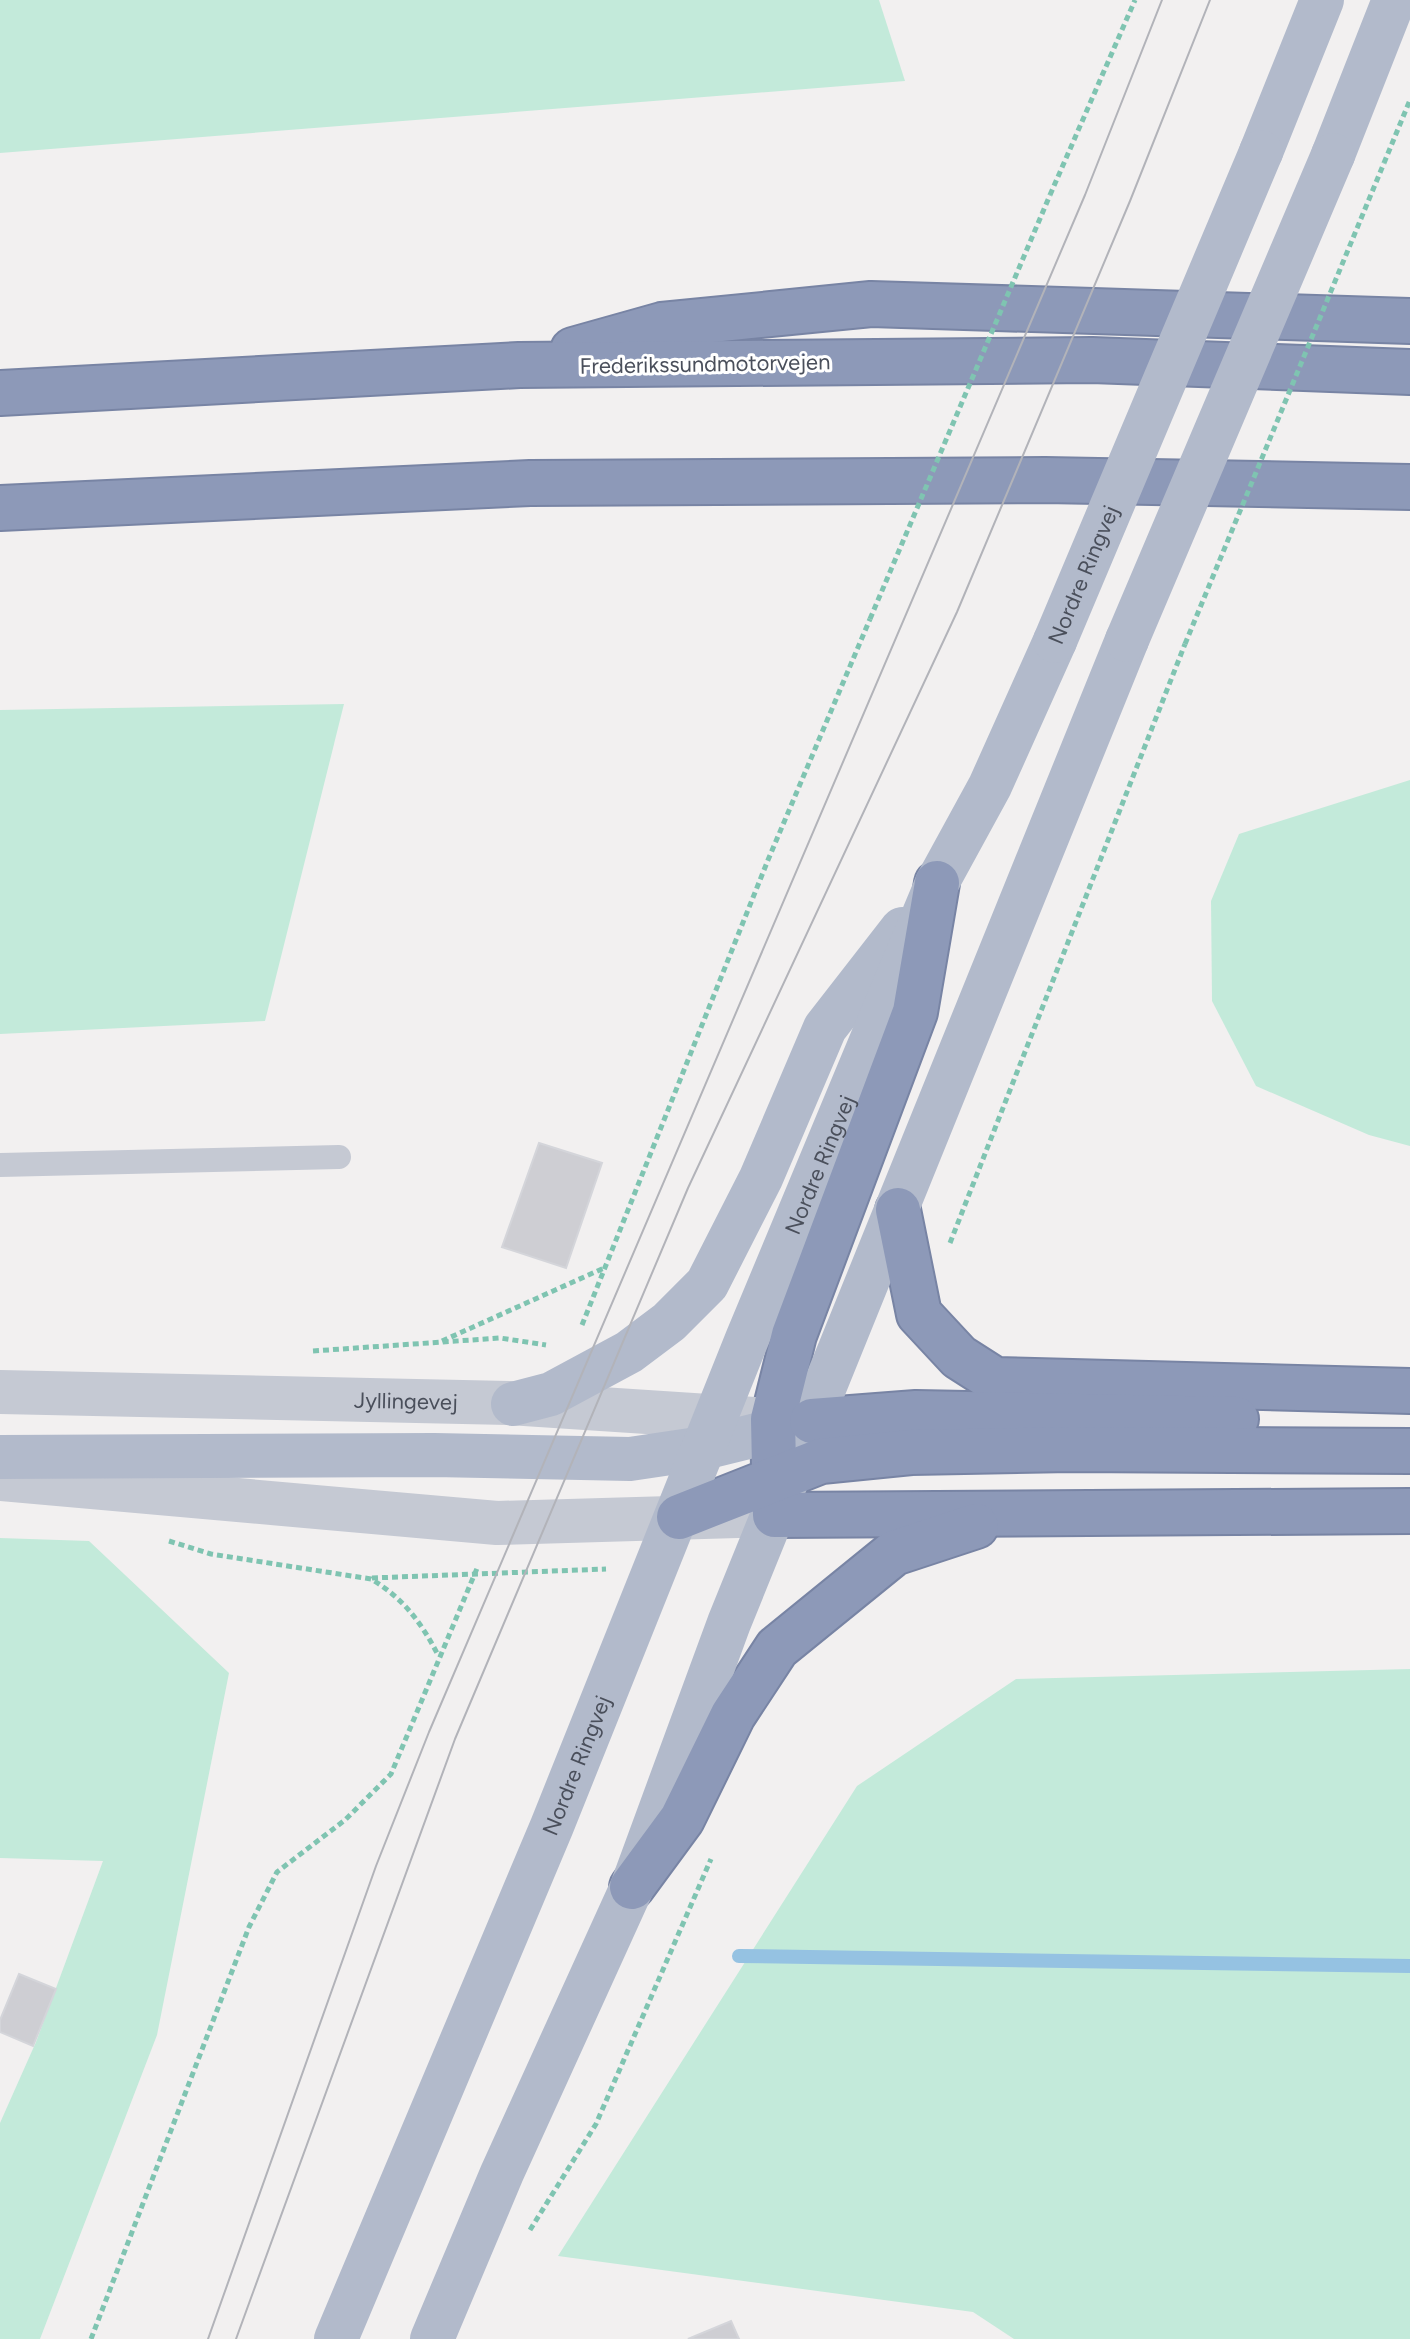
<svg xmlns="http://www.w3.org/2000/svg" width="1410" height="2339" font-family="Figtree,sans-serif">
	<style>
		.green { fill: #c3eada }
		.lines { fill: none; stroke-linecap: round; stroke-linejoin: round }
		.stream { stroke: #95c2e2; stroke-width: 14 }
		.building { fill: #ceced3; stroke: #d4d5da; stroke-width: 2 }
		.motorway-casing { stroke: #7884a4; stroke-width: 48 }
		.path { stroke: #7fc4b1; stroke-width: 5; stroke-dasharray: 6 4; stroke-linecap: butt }
		.service { stroke: #c5c9d3; stroke-width: 24 }
		.tertiary { stroke: #c5c9d3; stroke-width: 44 }
		.primary { stroke: #b2bacb; stroke-width: 44 }
		.motorway { stroke: #8d99b8; stroke-width: 44 }
		.tram { stroke: #b2b3b9; stroke-width: 2 }
		.path-bridge { stroke: #7fc4b1; stroke-width: 5; stroke-dasharray: 6 4; stroke-linecap: butt }
		.primary-bridge { stroke: #b2bacb; stroke-width: 44 }
		.labels { text-anchor: middle; dominant-baseline: central; stroke-width: 6; stroke-linejoin: round; paint-order: stroke }
		.street-label { font-size: 22px; fill: #4a4f5b; stroke: #fff }
	</style>
	<rect width="100%" height="100%" fill="#f2f0f0"/>
	<!-- green -->
	<g class="green">
		<path d="M0 0H879L905 81 0 153Z"/>
		<path d="M344 704 265 1021 0 1034V710Z"/>
		<path d="M1410 780V1146L1369 1135 1256 1086 1212 1001 1211 901 1239 834Z"/>
		<path d="M0 1538 89 1541 229 1673 157 2035 40 2339H0V2123L36 2042 103 1861 0 1858Z"/>
		<path d="M1410 1669V2339H1014L973 2312 558 2256 857 1786 1016 1679Z"/>
	</g>
	<g class="lines">
		<!-- stream -->
		<path class="stream" d="M739 1956 1410 1966"/>
	</g>
	<!-- building -->
	<g class="building">
		<path d="M539 1143 602 1163 566 1268 502 1247Z"/>
		<path d="M19 1974 56 1989 33 2046 0 2032V2020Z"/>
		<path d="M731 2321 739 2339H688Z"/>
	</g>
	<g class="lines">
		<!-- motorway casing -->
		<g class="motorway-casing">
			<g id="motorway">
				<path d="M573 350 662 325 871 304 1410 321"/>
				<path d="M0 393 519 365 1092 360 1410 372"/>
				<path d="M0 508 530 483 1045 480 1410 487"/>
				<path d="M937 883 915 1012 794 1335 773 1419 775 1515 1410 1511"/>
				<path d="M898 1210 919 1314 959 1357 995 1380 1410 1391"/>
				<path d="M812 1421 916 1413 1236 1419"/>
				<path d="M679 1517 821 1461 911 1452 1071 1449 1410 1451"/>
				<path d="M632 1887 682 1819 733 1715 777 1648 894 1553 976 1526"/>
			</g>
		</g>
		<!-- path -->
		<g class="path">
			<path d="M1384 163 1410 100"/>
			<path d="M1050 195 1135 0"/>
			<path d="M950 1243 1185 644"/>
			<path d="M582 1325 768 860 870 619"/>
			<path d="M442 1341 604 1268"/>
			<path d="M313 1351 500 1338 546 1345"/>
			<path d="M169 1541 211 1554 371 1579C403 1598 421 1622 438 1655"/>
			<path d="M372 1578 606 1569"/>
			<path d="M530 2230 596 2124 711 1859"/>
			<path d="M91 2339 249 1927 277 1872 345 1820 391 1774 478 1566"/>
		</g>
		<!-- service -->
		<path class="service" d="M0 1165 339 1157"/>
		<!-- tertiary -->
		<g class="tertiary">
			<path id="s1" d="M0 1392 509 1403 754 1419"/>
			<path d="M0 1479 497 1523 775 1515"/>
		</g>
		<!-- primary -->
		<g class="primary">
			<path d="M1261 152 1322 0"/>
			<path d="M1333 155 1394 0"/>
			<path d="M513 1404 551 1394 629 1352 669 1322 707 1284 761 1178 825 1028 902 929"/>
			<path d="M0 1457 434 1455 630 1459 704 1448 809 1422"/>
			<path id="s2" d="M336 2339 552 1826 747 1339 937 883 990 786 1055 641"/>
			<path d="M432 2339 502 2173 632 1887 729 1623 1127 640"/>
		</g>
		<!-- motorway -->
		<use href="#motorway" class="motorway"/>
		<!-- tram -->
		<g class="tram">
			<path d="M208 2339 376 1866 429 1732 1085 195 1162 0"/>
			<path d="M236 2339 455 1739 688 1188 957 612 1130 201 1210 0"/>
		</g>
		<!-- path-bridge -->
		<g class="path-bridge">
			<path d="M870 619 1050 195"/>
			<path d="M1185 644 1384 163"/>
		</g>
		<!-- primary-bridge -->
		<g class="primary-bridge">
			<path d="M1127 640 1333 155"/>
			<path id="s3" d="M1055 641 1261 152"/>
		</g>
	</g>
	<g class="labels">
		<!-- street labels -->
		<g class="street-label">
			<text transform="translate(705 364) rotate(-1)">Frederikssundmotorvejen</text>
			<text stroke="none"><textPath href="#s3" startOffset="72">Nordre Ringvej</textPath></text>
			<text stroke="none"><textPath href="#s2" startOffset="1270">Nordre Ringvej</textPath></text>
			<text stroke="none"><textPath href="#s1" startOffset="406">Jyllingevej</textPath></text>
			<text stroke="none"><textPath href="#s2" startOffset="622">Nordre Ringvej</textPath></text>
		</g>
	</g>
</svg>
